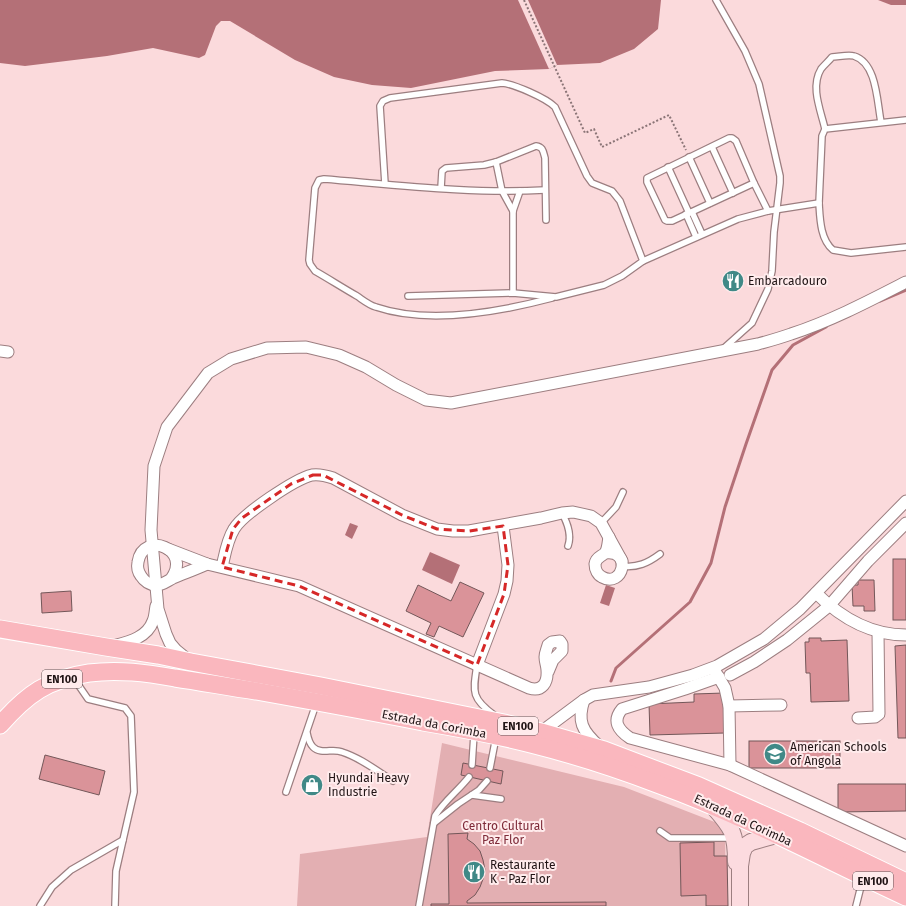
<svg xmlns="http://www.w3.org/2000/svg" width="906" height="906" font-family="'Fira Sans',sans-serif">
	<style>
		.green { fill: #e3afb2 }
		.water { fill: #b47077 }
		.pier { fill: #fbdadc }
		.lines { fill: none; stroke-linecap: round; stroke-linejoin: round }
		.stream { stroke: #b47077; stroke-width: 3 }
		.building { fill: #da9399; stroke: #735759 }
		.lane-casing { stroke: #9c7e80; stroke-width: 8 }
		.street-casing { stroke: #9c7e80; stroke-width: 13 }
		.secondary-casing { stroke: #9c7e80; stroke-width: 18 }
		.primary-casing { stroke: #fff; stroke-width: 19 }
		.path { stroke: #8b7577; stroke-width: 2; stroke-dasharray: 2 2; stroke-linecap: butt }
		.lane { stroke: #fff; stroke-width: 5.5 }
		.street { stroke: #fff; stroke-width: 11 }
		.secondary { stroke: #fcdbdf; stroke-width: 16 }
		.primary { stroke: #fab7be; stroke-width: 17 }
		.marked { fill: none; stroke: #d62828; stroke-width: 3; stroke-dasharray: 8 5; stroke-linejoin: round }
		.labels { text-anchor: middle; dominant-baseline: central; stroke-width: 4; stroke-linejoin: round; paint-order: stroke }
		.shield { fill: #ffebec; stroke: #635456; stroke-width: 1 }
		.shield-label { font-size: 11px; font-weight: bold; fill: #201415 }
		.poi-label { font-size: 12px; fill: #201415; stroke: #ffebec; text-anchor: start }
		.street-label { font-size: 12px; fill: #201415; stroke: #ffebec }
		.park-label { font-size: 12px; fill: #7e2a38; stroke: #ffebec }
	</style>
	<rect width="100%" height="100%" fill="#fbdadc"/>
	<!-- green -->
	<path class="green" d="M442 743 624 787 725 826 726 906H297L300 854 427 837Z"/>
	<!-- water -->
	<g class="water">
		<path d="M0 0H661L658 29 634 49 600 63 557 65 549 69 495 71 411 88 372 85 334 77 295 60 230 21H221L216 26 205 55 199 58 153 48 107 56 25 66 0 63Z"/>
		<path d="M878 0H906V5H891Z"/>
		<path d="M350 523 358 526 352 539 345 535Z"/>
		<path d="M430 552 460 565 452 584 422 570Z"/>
		<path d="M606 585 615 588 609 606 600 603Z"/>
	</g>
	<!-- pier -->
	<path class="pier" d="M518 0H528L557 65 549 69Z"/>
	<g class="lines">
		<!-- stream -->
		<g class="stream">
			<path d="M880 301 906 290"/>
			<path d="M611 681 616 668 690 602 711 563 725 507 746 444 772 370 793 345 826 327"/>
		</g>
	</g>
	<!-- building -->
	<g class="building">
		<rect x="893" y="559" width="13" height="61"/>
		<path d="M858 580H874L875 611H864V606H853L852 585H858Z"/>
		<path d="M460 582 484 593 463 637 439 626 434 637 426 634 431 623 406 611 418 585 451 601Z"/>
		<path d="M71 591 72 611 42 613 41 593Z"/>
		<path d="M809 638H821V641L847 640 849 701 811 702 810 673H806L805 642H809Z"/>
		<path d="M906 645V738H898L895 646Z"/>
		<path d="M724 693 725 733 650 735 649 704 694 702V694Z"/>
		<rect x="749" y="741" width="91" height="27"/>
		<path d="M45 755 105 771 99 795 39 779Z"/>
		<path d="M463 763 503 771 501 784 461 775Z"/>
		<path d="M838 784H906V811L838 812Z"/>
		<path d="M468 833 467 839 474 844 480 851 483 860 485 870 483 879 480 887 475 895 467 901V903L606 902V906H431V904H449L448 834Z"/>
		<path d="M714 842V856H727L728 906H706V895L681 896 680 843Z"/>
	</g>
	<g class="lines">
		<!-- lane casing -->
		<g class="lane-casing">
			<g id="lane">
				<path d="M716 0 745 51 759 84 780 176V183L774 232 772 271 768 289 752 323 724 348"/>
				<path d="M825 129C821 111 810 87 821 69 824 65 829 61 832 57 838 57 848 54 854 56 877 63 877 102 881 122"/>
				<path d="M729 138H732L736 141 754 183 672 221H667L665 220 647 182V178Z"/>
				<path d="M712 147 733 193"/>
				<path d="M689 157 710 203"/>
				<path d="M496 162 502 191 513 211"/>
				<path d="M668 167 689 213"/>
				<path d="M754 183 768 211"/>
				<path d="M385 184 380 106 383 101 390 98 502 83C514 84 546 98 555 107L587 176 592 183 612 191 620 201 643 261 622 276 604 285 556 297 513 293 408 296"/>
				<path d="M441 188 442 171 446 168 484 165 496 162 536 146C543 147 543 151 545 158L546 220"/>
				<path d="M545 190C472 194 397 185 324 179L319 180 315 188 309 260 310 264 315 271C329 279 343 288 357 296 363 300 369 305 376 307 429 325 499 312 552 298"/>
				<path d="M819 203 822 136 825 129 906 120"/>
				<path d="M692 212 702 234"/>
				<path d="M686 214 696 237"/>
				<path d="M643 261 738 219 768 211 819 203C820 218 820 239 833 250L851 253 906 247"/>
				<path d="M513 293V211L520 191"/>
				<path d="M562 513C568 524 572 535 568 546"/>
				<path d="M601 523 616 507 623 492"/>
				<path d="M622 566C637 568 648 563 660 554"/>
				<path d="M477 665C473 692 471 698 494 715"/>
				<path d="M307 733C308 738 309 743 313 747 321 755 333 748 342 752 361 758 377 771 393 781"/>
				<path d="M472 765 474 734"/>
				<path d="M490 768 496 737"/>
				<path d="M286 792 316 704"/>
				<path d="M472 795 501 799"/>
				<path d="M434 823 458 804 479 790 487 781"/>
				<path d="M660 831 670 838H732"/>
				<path d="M40 906 52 887 71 870 123 840 134 792 131 716 125 708 88 699 77 683 72 680"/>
				<path d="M115 906 116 871 123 840"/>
				<path d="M419 906 435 816C444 801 458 791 469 777"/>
				<path d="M856 906 860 890 865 880"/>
			</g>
		</g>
		<!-- street casing -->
		<g class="street-casing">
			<g id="street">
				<path d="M0 351 8 352"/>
				<path d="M168 549 207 564 299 586 529 688C542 692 548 683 547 670 547 666 545 662 545 657 545 653 547 649 548 645L552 642 560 641 562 644V651L553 660 548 672"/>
				<path d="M605 553C633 549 623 589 602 577 598 575 595 570 595 564 596 557 601 557 605 553 608 549 608 542 609 537"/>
				<path d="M222 567C225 554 227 540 234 529 243 514 295 479 312 475 319 474 327 476 333 478L402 515 437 529 453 531H469L541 518 562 513 573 512 591 516 601 523 622 561"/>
				<path d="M171 579C193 549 143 530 138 562 137 567 138 572 141 576 144 581 150 585 156 585 163 585 167 581 173 578 185 573 196 569 207 564"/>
				<path d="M816 593C841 618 870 635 906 635"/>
				<path d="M113 646C128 642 147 638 153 621 155 617 155 611 156 606"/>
				<path d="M187 659 176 650 170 643 166 634 158 609 151 530 154 466 167 427 208 373 231 359 267 348 306 347 339 355 366 367 396 385 426 400 451 403 758 344C769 341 780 338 791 334 831 321 869 301 906 282"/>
				<path d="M477 665 504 594 507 581 508 565 503 526"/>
				<path d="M715 671 725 688 729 706 730 765"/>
				<path d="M730 675 754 662 787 640 829 606 868 561 906 523"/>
				<path d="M719 677 685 689 622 709C612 721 618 730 630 738L730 765 906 846"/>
				<path d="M584 700C577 721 582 731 599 746"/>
				<path d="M729 706 781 705"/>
				<path d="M858 718 875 717 879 714 878 632"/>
				<path d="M541 732 584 700 593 695 649 687 693 675 717 666 764 639 800 609 906 501"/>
			</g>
		</g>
		<!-- secondary casing -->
		<g class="secondary-casing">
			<g id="secondary">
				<path d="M712 805C731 827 736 831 736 862"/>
				<path d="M740 906V866L742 853 745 846 751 842 776 835"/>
			</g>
		</g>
		<!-- primary casing -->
		<g class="primary-casing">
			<g id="primary">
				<path d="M0 629 106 647 158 655 191 662 321 686 504 723 541 732 604 750 699 786 800 831 906 882"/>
				<path d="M0 725C27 694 48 679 89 673 118 669 147 673 175 678 202 682 229 687 256 691 312 701 367 711 423 722 459 728 496 735 531 744 575 755 618 769 660 785 745 816 824 859 906 897"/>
			</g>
		</g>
		<!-- path -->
		<path class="path" d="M524 0 585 133 594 129 602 147 669 115 686 150"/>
		<!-- lane -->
		<use href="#lane" class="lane"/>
		<!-- street -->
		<use href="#street" class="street"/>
		<!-- secondary -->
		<use href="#secondary" class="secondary"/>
		<!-- primary -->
		<use href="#primary" class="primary"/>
	</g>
	<!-- marked area -->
	<path class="marked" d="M313 475H323L402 515 437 529 469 531 503 526 508 565 504 594 477 665 299 586 222 567 233 529 242 518 291 484Z"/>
	<!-- icons -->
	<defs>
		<g id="restaurant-disc" transform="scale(1.15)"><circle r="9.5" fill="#408987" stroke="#ffebec"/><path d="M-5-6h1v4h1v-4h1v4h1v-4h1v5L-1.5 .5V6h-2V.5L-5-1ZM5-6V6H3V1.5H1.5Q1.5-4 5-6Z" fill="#fff"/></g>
		<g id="school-disc" transform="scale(1.15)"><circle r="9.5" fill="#408987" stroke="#ffebec"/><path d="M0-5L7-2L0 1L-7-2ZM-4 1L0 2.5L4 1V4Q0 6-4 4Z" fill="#fff"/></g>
		<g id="shop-disc" transform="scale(1.15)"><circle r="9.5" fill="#408987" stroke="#ffebec"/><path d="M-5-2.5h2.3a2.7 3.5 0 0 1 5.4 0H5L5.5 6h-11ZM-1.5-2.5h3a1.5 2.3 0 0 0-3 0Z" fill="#fff"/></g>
	</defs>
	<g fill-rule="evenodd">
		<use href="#restaurant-disc" x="733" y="281"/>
		<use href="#school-disc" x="775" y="754"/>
		<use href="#shop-disc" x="312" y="785"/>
		<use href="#restaurant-disc" x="474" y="872"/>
	</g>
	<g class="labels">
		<!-- shield labels -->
		<g class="shield">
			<rect x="42" y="670" width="40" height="18" rx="3"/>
			<rect x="498" y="717" width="40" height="18" rx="3"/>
			<rect x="853" y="872" width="40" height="18" rx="3"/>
		</g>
		<g class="shield-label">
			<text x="62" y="679">EN100</text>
			<text x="518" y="726">EN100</text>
			<text x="873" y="881">EN100</text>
		</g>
		<!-- poi labels -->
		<g class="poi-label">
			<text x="748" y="281">Embarcadouro</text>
			<text x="790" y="747">American Schools<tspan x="790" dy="14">of Angola</tspan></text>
			<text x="328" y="778">Hyundai Heavy<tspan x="328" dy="14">Industrie</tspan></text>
			<text x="490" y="865">Restaurante<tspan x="490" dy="14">K - Paz Flor</tspan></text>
		</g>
		<!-- street labels -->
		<g class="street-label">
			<text transform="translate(434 724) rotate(11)">Estrada da Corimba</text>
			<text transform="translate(743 820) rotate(25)">Estrada da Corimba</text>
		</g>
		<!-- park labels -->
		<g class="park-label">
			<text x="503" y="826">Centro Cultural<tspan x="503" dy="14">Paz Flor</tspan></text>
		</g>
	</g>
</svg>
